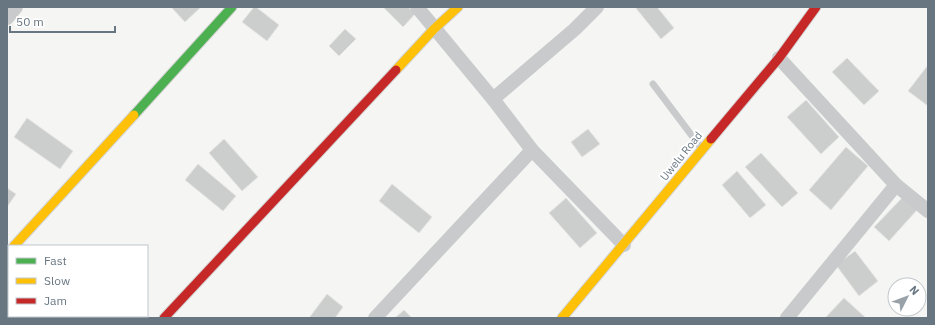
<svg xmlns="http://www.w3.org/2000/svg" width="935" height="325" font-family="'IBM Plex Sans',sans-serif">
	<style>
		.building { fill: #cccdcd; stroke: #e4e4e3 }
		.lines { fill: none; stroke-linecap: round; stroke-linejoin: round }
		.fast-casing { stroke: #d2d2d2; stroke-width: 11 }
		.slow-casing { stroke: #d2d2d2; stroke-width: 11 }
		.jam-casing { stroke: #d2d2d2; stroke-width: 11 }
		.lane { stroke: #c9cacb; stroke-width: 7 }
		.street { stroke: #c9cacb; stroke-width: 14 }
		.fast { stroke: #4caf50; stroke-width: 9 }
		.slow { stroke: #ffc107; stroke-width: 9 }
		.jam { stroke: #c62828; stroke-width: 9 }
		.labels { text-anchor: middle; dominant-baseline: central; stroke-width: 4; stroke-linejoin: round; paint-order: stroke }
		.street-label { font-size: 11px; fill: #677681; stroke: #fff }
	</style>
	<rect width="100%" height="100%" fill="#f5f5f3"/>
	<!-- building -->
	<g class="building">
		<path d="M171 7H201L185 22Z"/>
		<path d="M254 7H256L279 25 267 41 242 22Z"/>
		<path d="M383 7H408L415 14 403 27Z"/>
		<path d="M635 7H657L674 28 661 39Z"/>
		<path d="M345 29 356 39 339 56 329 46Z"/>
		<path d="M847 58 879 91 864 105 832 72Z"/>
		<path d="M928 65V106L908 91Z"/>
		<path d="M806 100 839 137 821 154 787 117Z"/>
		<path d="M27 118 73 151 60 169 14 137Z"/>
		<path d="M588 129 600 144 582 157 571 142Z"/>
		<path d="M224 139 258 177 242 191 209 153Z"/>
		<path d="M846 147 868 166 831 210 809 190Z"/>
		<path d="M761 153 798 193 782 207 745 167Z"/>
		<path d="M198 164 236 196 223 211 185 180Z"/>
		<path d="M737 171 766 205 750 218 722 185Z"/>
		<path d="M392 184 432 217 419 233 379 201Z"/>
		<path d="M7 188 16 194 7 207Z"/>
		<path d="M903 197 917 210 889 241 874 227Z"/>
		<path d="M566 198 597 233 580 248 549 213Z"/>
		<path d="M855 251 878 281 859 296 836 265Z"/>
		<path d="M327 294 343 307 335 318H309Z"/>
		<path d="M844 298 866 318H825Z"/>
		<path d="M404 310 412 318H395Z"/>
	</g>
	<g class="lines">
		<!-- fast casing -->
		<g class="fast-casing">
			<path id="fast" d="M134 115 232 7"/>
		</g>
		<!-- slow casing -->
		<g class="slow-casing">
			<g id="slow">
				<path d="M396 70 434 29 458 7"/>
				<path d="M14 246 134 115"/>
				<path d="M562 318 711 139"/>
			</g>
		</g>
		<!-- jam casing -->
		<g class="jam-casing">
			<g id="jam">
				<path d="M711 139 779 58 816 7"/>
				<path d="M164 318 396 70"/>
			</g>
		</g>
		<!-- lane -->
		<path class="lane" d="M653 84 702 149"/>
		<!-- street -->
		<g class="street">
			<path d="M417 7 493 99 532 150 624 245"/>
			<path d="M7 18 16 7"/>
			<path d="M779 58 896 185 928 211"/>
			<path d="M493 99 575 29 597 7"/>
			<path d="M375 318 532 150"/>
			<path d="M787 318 896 185"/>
		</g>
		<!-- fast -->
		<use href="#fast" class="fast"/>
		<!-- slow -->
		<use href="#slow" class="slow"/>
		<!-- jam -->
		<use href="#jam" class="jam"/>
	</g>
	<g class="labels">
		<!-- street labels -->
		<g class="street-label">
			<text transform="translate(681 156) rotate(-51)">Uwelu Road</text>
		</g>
	</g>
	<!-- border -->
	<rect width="935" height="325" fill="none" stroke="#677681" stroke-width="16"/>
	<!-- legend -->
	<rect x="8" y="245" width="140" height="72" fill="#ffffff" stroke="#c2c8cd"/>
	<rect x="16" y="258" width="20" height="6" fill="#4caf50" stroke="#c2c8cd"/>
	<text x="44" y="265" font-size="12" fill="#677681">Fast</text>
	<rect x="16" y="278" width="20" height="6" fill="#ffc107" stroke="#c2c8cd"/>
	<text x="44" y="285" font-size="12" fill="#677681">Slow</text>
	<rect x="16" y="298" width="20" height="6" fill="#c62828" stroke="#c2c8cd"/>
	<text x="44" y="305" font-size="12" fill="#677681">Jam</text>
	<!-- north arrow -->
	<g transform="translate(907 297) rotate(48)"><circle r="19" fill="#ffffff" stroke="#c2c8cd"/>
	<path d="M0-3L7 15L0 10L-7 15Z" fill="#99a2a9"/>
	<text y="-6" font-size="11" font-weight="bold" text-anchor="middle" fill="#677681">N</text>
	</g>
	<!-- scale -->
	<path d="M10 26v6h105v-6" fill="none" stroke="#677681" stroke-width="2"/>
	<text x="16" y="26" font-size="12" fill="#677681" stroke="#ffffff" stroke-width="3" paint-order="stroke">50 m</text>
</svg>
